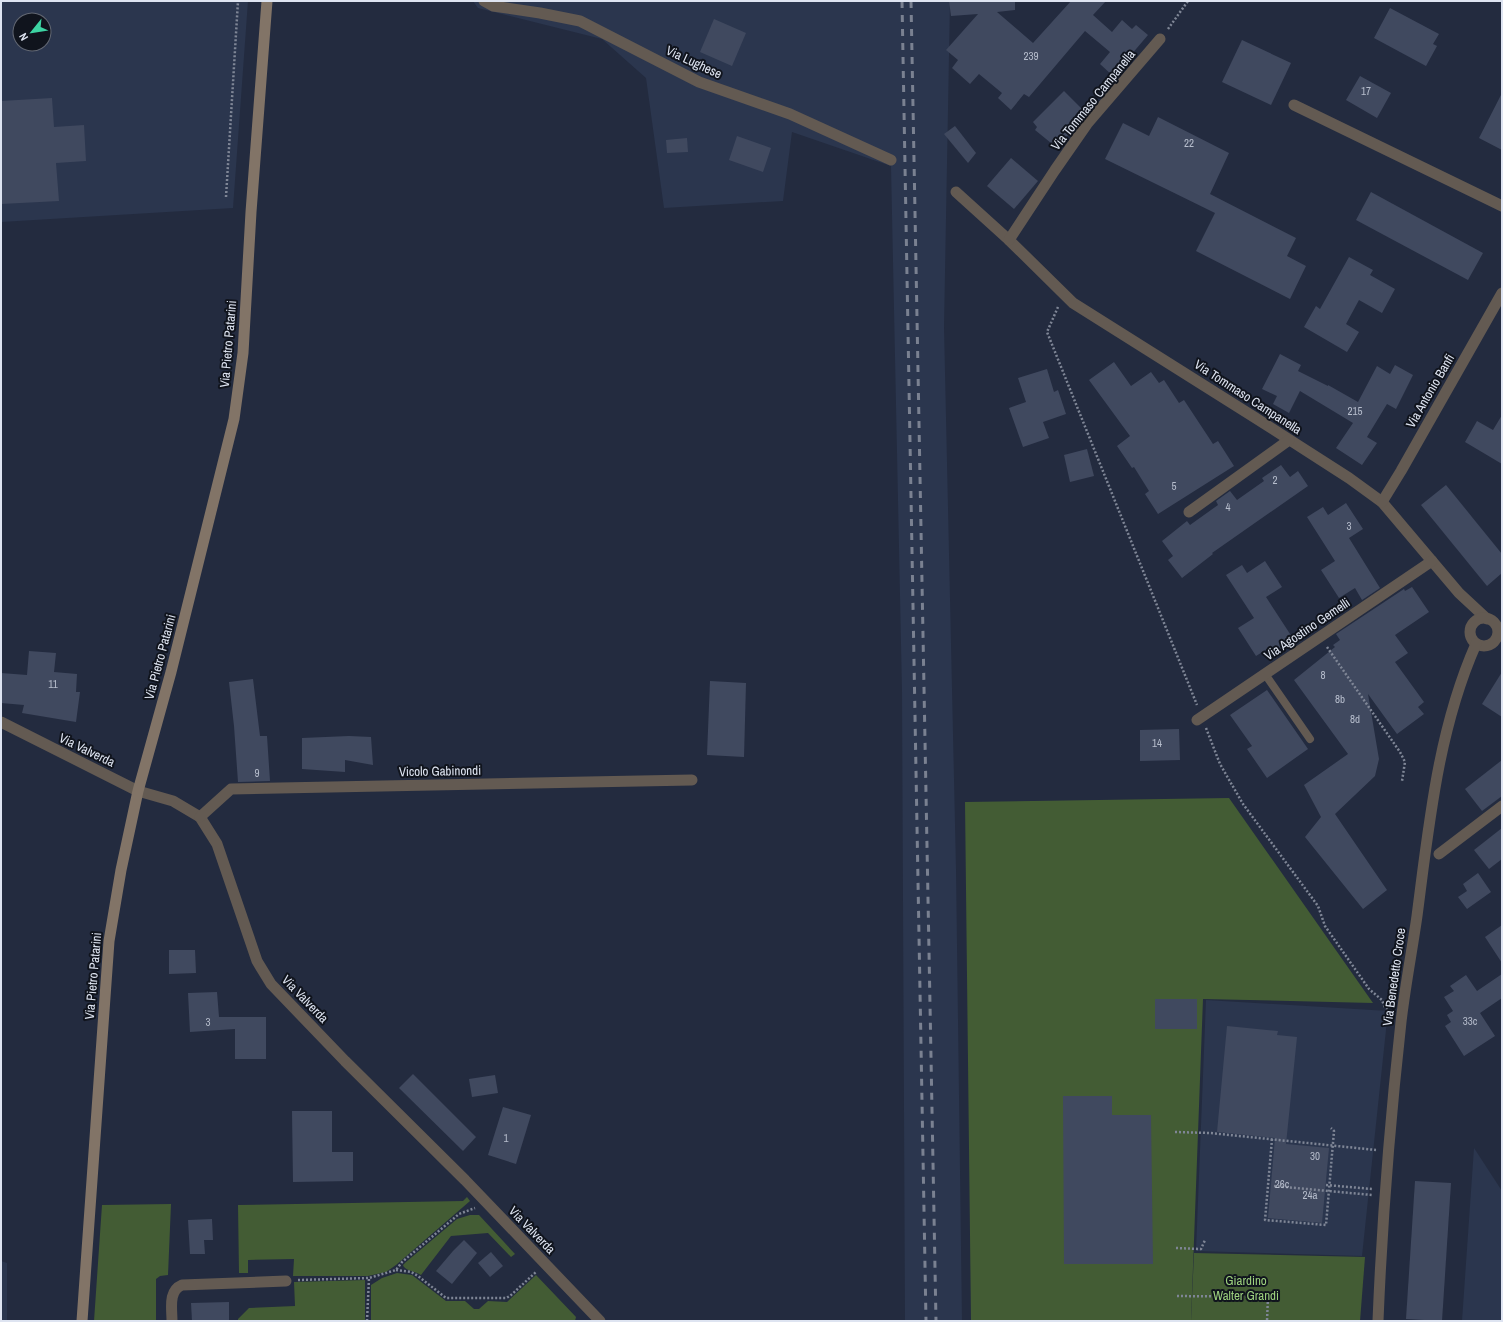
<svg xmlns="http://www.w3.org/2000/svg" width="1503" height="1322" font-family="'Archivo Narrow',sans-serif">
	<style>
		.built { fill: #2b364e; fill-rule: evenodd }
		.green { fill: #435c34 }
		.building { fill: #40495f }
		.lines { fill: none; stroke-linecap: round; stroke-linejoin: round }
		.path { stroke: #7f8696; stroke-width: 2.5; stroke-dasharray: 2 2; stroke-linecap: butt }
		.service { stroke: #635a52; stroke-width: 8 }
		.minor { stroke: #635a52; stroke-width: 11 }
		.secondary { stroke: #827467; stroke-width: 11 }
		.rail { stroke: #7a8191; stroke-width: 3; stroke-dasharray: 7 7; stroke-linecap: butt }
		.labels { text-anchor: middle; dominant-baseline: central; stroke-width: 4; stroke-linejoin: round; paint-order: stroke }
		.number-label { font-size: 11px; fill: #b6bdcc }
		.street-label { font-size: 13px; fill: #dee4f1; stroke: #10141d }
		.park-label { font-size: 13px; fill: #9dd17e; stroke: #10141d }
	</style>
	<rect width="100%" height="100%" fill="#232b3f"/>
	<!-- built -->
	<g class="built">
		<path d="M1 1H248L233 208 1 222ZM20 20H44V44H20Z"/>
		<path d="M473 1H950L944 327 956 869 962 1321H905L902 691 891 166 792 132 783 201 664 208 646 78 602 39 478 8Z"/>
		<path d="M1206 1000 1388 1011 1362 1256 1196 1251Z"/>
		<path d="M1474 1148 1502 1191V1321H1462Z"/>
		<path d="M1 1261 7 1263V1321H1Z"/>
	</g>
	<!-- green -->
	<g class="green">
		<path d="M1229 798 1373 1003 1203 999 1191 1321H971L965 802Z"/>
		<path d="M467 1197 470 1201 396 1265 386 1272 368 1276H293L294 1259 248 1260V1273H239L238 1205 463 1201Z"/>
		<path d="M171 1204 168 1275 160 1276 156 1279V1321H94L102 1205Z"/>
		<path d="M470 1215H479L515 1254 511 1257 488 1233 451 1236 421 1275C415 1271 405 1271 403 1265L406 1262 457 1219Z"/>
		<path d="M1194 1253 1365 1257 1360 1321H1191Z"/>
		<path d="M397 1273 412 1275 446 1301H465L474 1309H479L488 1301 507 1302 536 1275 576 1317 575 1321H371V1285L382 1278Z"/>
		<path d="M365 1280V1321H238V1319L249 1308 295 1306 294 1282Z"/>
	</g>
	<!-- building -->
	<g class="building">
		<path d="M949 1H1015V10L997 12 1033 43 1071 1H1106L1093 15 1112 32 1122 20 1132 29 1136 25 1148 35 1113 76 1100 64 1110 52 1085 31 1029 97 1024 94 1011 110 998 98 1002 93 979 74 970 84 952 68 958 60 946 50 978 14 951 16Z"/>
		<path d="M1390 8 1439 34 1433 44 1437 46 1426 66 1374 38Z"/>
		<path d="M714 19 746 33 732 66 700 52Z"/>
		<path d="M1242 40 1291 63 1271 105 1222 82Z"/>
		<path d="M1360 76 1391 93 1377 118 1346 100Z"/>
		<path d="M1064 91 1084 111 1070 124 1074 129 1061 142 1057 138 1051 143 1035 130 1037 127 1033 122Z"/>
		<path d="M1502 93V150L1479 138Z"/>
		<path d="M52 98 54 127 84 125 86 161 56 163 59 201 1 204V101Z"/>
		<path d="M1158 117 1229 153 1210 194 1296 238 1287 256 1306 266 1290 299 1196 251 1215 213 1105 159 1123 123 1149 136Z"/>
		<path d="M955 126 976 153 968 163 944 134Z"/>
		<path d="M737 136 771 148 763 172 729 160Z"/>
		<path d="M687 138 688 152 667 153 666 140Z"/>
		<path d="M1011 158 1038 181 1014 209 987 186Z"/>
		<path d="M1371 192 1483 253 1468 280 1356 220Z"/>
		<path d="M1349 257 1373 270 1370 275 1395 289 1382 313 1359 300 1346 324 1359 332 1347 352 1304 327 1316 306 1320 309Z"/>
		<path d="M1280 354 1301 365 1298 371 1328 386V385L1358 402 1377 366 1390 374 1395 365 1413 375 1396 409 1387 404 1367 437 1377 443 1362 465 1336 448 1353 423 1300 391 1289 413 1273 404 1277 396 1262 389Z"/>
		<path d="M1114 362 1131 386 1151 372 1159 383 1164 380 1179 403 1184 400 1213 444 1218 441 1234 466 1158 514 1145 494 1149 491 1134 467 1132 468 1117 446 1130 436 1089 380Z"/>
		<path d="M1047 369 1054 392 1058 390 1066 414 1043 422 1049 438 1023 447 1009 408 1026 402 1018 378Z"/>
		<path d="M1502 415V464L1465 442 1477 421 1493 430Z"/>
		<path d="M1087 449 1094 476 1070 482 1064 455Z"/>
		<path d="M1281 465 1290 477 1298 471 1308 486 1212 553 1213 554 1182 578 1168 560 1173 556 1162 541 1187 521 1190 525 1218 505 1216 501 1230 491 1237 500 1264 481 1262 478Z"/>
		<path d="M1446 485 1502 554V573L1487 586 1421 505Z"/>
		<path d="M1346 503 1363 529 1349 538 1380 588 1362 600 1355 588 1339 598 1321 570 1335 561 1307 517 1323 507 1328 515Z"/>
		<path d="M1265 561 1282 587 1266 597 1294 640 1276 652 1272 646 1256 656 1238 628 1254 618 1226 575 1242 565 1247 573Z"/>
		<path d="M1412 587 1429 612 1395 635 1408 653 1395 662 1424 702 1418 707 1424 714 1397 734 1368 694 1379 759 1375 776 1335 814 1387 890 1363 909 1305 837 1321 817 1304 785 1348 754 1294 680 1335 647 1333 645 1340 640 1336 634 1404 589 1405 591Z"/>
		<path d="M29 651 56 653 54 672 77 674 76 692H80L76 722 22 713 24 705 1 703V673L27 675Z"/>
		<path d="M1502 672V717L1482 704Z"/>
		<path d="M253 679 260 736H267L270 781 238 782 234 726 229 682Z"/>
		<path d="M710 681 746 683 744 757 707 755Z"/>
		<path d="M1267 690 1308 749 1267 778 1247 749 1252 746 1230 715Z"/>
		<path d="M1179 729 1180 760 1140 761V730Z"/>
		<path d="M349 736 371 737 373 765 345 760V772L302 769V738Z"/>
		<path d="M1502 760V796L1482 811 1465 789Z"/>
		<path d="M1502 828V859L1489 869 1474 850Z"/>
		<path d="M1478 873 1491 892 1467 909 1458 897 1467 891 1463 884Z"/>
		<path d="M1502 925V963L1485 937Z"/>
		<path d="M169 950H195L196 973 169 974Z"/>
		<path d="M1502 974V998L1480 1013 1495 1036 1464 1056 1445 1026 1451 1022 1447 1015 1453 1011 1444 997 1454 991 1450 986 1466 975 1477 991Z"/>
		<path d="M217 992 219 1017H266V1059H235V1029L190 1032 188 993Z"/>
		<rect x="1155" y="999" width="42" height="30"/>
		<path d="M1227 1026 1278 1031 1277 1035 1297 1037 1286 1144 1329 1148 1322 1223 1268 1218 1275 1138 1217 1132Z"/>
		<path d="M413 1074 476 1137 463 1151 399 1088Z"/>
		<path d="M495 1075 498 1093 472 1097 469 1079Z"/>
		<path d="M1063 1096H1112V1115H1151L1153 1264H1064Z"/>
		<path d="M503 1107 531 1115 516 1164 488 1155Z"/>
		<path d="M292 1111H332V1152H353V1181L293 1182Z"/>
		<path d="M1415 1181 1451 1183 1442 1321 1406 1319Z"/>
		<path d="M212 1219 213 1240H204L205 1254H190L188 1220Z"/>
		<path d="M464 1240 477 1253 452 1284 436 1271 453 1251Z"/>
		<path d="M491 1252 503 1266 490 1277 478 1263Z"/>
		<path d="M229 1302V1321H192L191 1303Z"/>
	</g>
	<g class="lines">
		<!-- path -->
		<g class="path">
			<path d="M1168 29 1188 1"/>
			<path d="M226 197 238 1"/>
			<path d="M1058 307 1047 332 1197 705"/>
			<path d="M1327 647 1400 752 1405 762 1402 781"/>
			<path d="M1206 728 1220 764 1243 804 1318 906 1325 926 1369 989 1382 1000 1385 1008 1389 1009"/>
			<path d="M1175 1132 1210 1133 1376 1150"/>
			<path d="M1272 1139 1265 1220 1326 1225 1334 1131 1331 1128"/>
			<path d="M1326 1185 1372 1189"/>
			<path d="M1274 1186 1372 1195"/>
			<path d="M1176 1248 1201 1249 1205 1240"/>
			<path d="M396 1270 411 1272 418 1276 446 1298H506L510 1296 536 1272"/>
			<path d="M298 1280 369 1278 396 1270 402 1262 459 1214 475 1208"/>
			<path d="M1177 1296 1268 1297 1267 1321"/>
			<path d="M367 1321 369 1278"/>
		</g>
		<!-- service -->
		<path class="service" d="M1265 674 1310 739"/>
		<!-- minor -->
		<g class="minor">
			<path d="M484 1 493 6 540 13 580 21 699 82 790 114 891 160"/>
			<path d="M1294 105 1502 206"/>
			<path d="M956 192 1009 240 1073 303 1254 417 1349 478 1382 502 1459 593 1487 619"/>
			<path d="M1009 240 1055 170 1087 124 1160 39"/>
			<path d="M1382 502 1401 471 1502 293"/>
			<path d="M1189 512 1289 440"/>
			<circle cx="1484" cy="632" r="14"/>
			<path d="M1197 720 1432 561"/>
			<path d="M1 722 138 791 173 801 200 817 217 844 257 961 271 984 345 1061 465 1180 600 1321"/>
			<path d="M200 817 231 789 692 780"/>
			<path d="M1439 854 1502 806"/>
			<path d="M172 1321C172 1308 168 1291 182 1285L286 1281"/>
			<path d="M1378 1321C1382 1221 1390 1121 1401 1022 1405 987 1412 951 1417 916 1429 824 1438 730 1476 644"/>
		</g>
		<!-- secondary -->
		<path class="secondary" d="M82 1321 109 941 121 870 138 791 171 672 234 419 243 353 251 212 267 1"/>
		<!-- rail -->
		<g class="rail">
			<path d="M902 1 926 1321"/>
			<path d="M911 1 936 1321"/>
		</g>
	</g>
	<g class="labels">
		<!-- number labels -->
		<g class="number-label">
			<text x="1031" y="56">239</text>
			<text x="1366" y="91">17</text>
			<text x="1189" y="143">22</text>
			<text x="1355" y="411">215</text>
			<text x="1275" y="480">2</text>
			<text x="1174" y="486">5</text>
			<text x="1228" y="507">4</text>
			<text x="1349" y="526">3</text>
			<text x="1323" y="675">8</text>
			<text x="53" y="684">11</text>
			<text x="1340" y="699">8b</text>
			<text x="1355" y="719">8d</text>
			<text x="1157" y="743">14</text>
			<text x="257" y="773">9</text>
			<text x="1470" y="1021">33c</text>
			<text x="208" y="1022">3</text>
			<text x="506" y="1138">1</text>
			<text x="1315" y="1156">30</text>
			<text x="1282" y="1184">26c</text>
			<text x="1310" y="1195">24a</text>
		</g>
		<!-- street labels -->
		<g class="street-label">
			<text transform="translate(694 62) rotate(25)">Via Lughese</text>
			<text transform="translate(1093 100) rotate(-51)">Via Tommaso Campanella</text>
			<text transform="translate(228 344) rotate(-85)">Via Pietro Patarini</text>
			<text transform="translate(1430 391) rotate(-60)">Via Antonio Banfi</text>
			<text transform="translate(1248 397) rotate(33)">Via Tommaso Campanella</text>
			<text transform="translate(1307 629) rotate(-34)">Via Agostino Gemelli</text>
			<text transform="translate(160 657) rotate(-75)">Via Pietro Patarini</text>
			<text transform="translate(87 750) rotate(26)">Via Valverda</text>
			<text transform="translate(440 771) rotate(-1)">Vicolo Gabinondi</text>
			<text transform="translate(93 976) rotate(-85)">Via Pietro Patarini</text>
			<text transform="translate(1394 977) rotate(-82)">Via Benedetto Croce</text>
			<text transform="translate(305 999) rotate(46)">Via Valverda</text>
			<text transform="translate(532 1230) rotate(46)">Via Valverda</text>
		</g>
		<!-- park labels -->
		<g class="park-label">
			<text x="1246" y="1280">Giardino<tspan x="1246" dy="15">Walter Grandi</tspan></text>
		</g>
	</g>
	<!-- border -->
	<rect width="1503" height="1322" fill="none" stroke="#dee4f1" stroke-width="4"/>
	<!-- north arrow -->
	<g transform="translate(32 32) rotate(240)"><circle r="19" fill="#10141d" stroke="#626772"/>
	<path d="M0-3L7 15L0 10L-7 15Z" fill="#3dd4a3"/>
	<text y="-6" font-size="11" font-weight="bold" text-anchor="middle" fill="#dee4f1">N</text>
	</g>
</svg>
